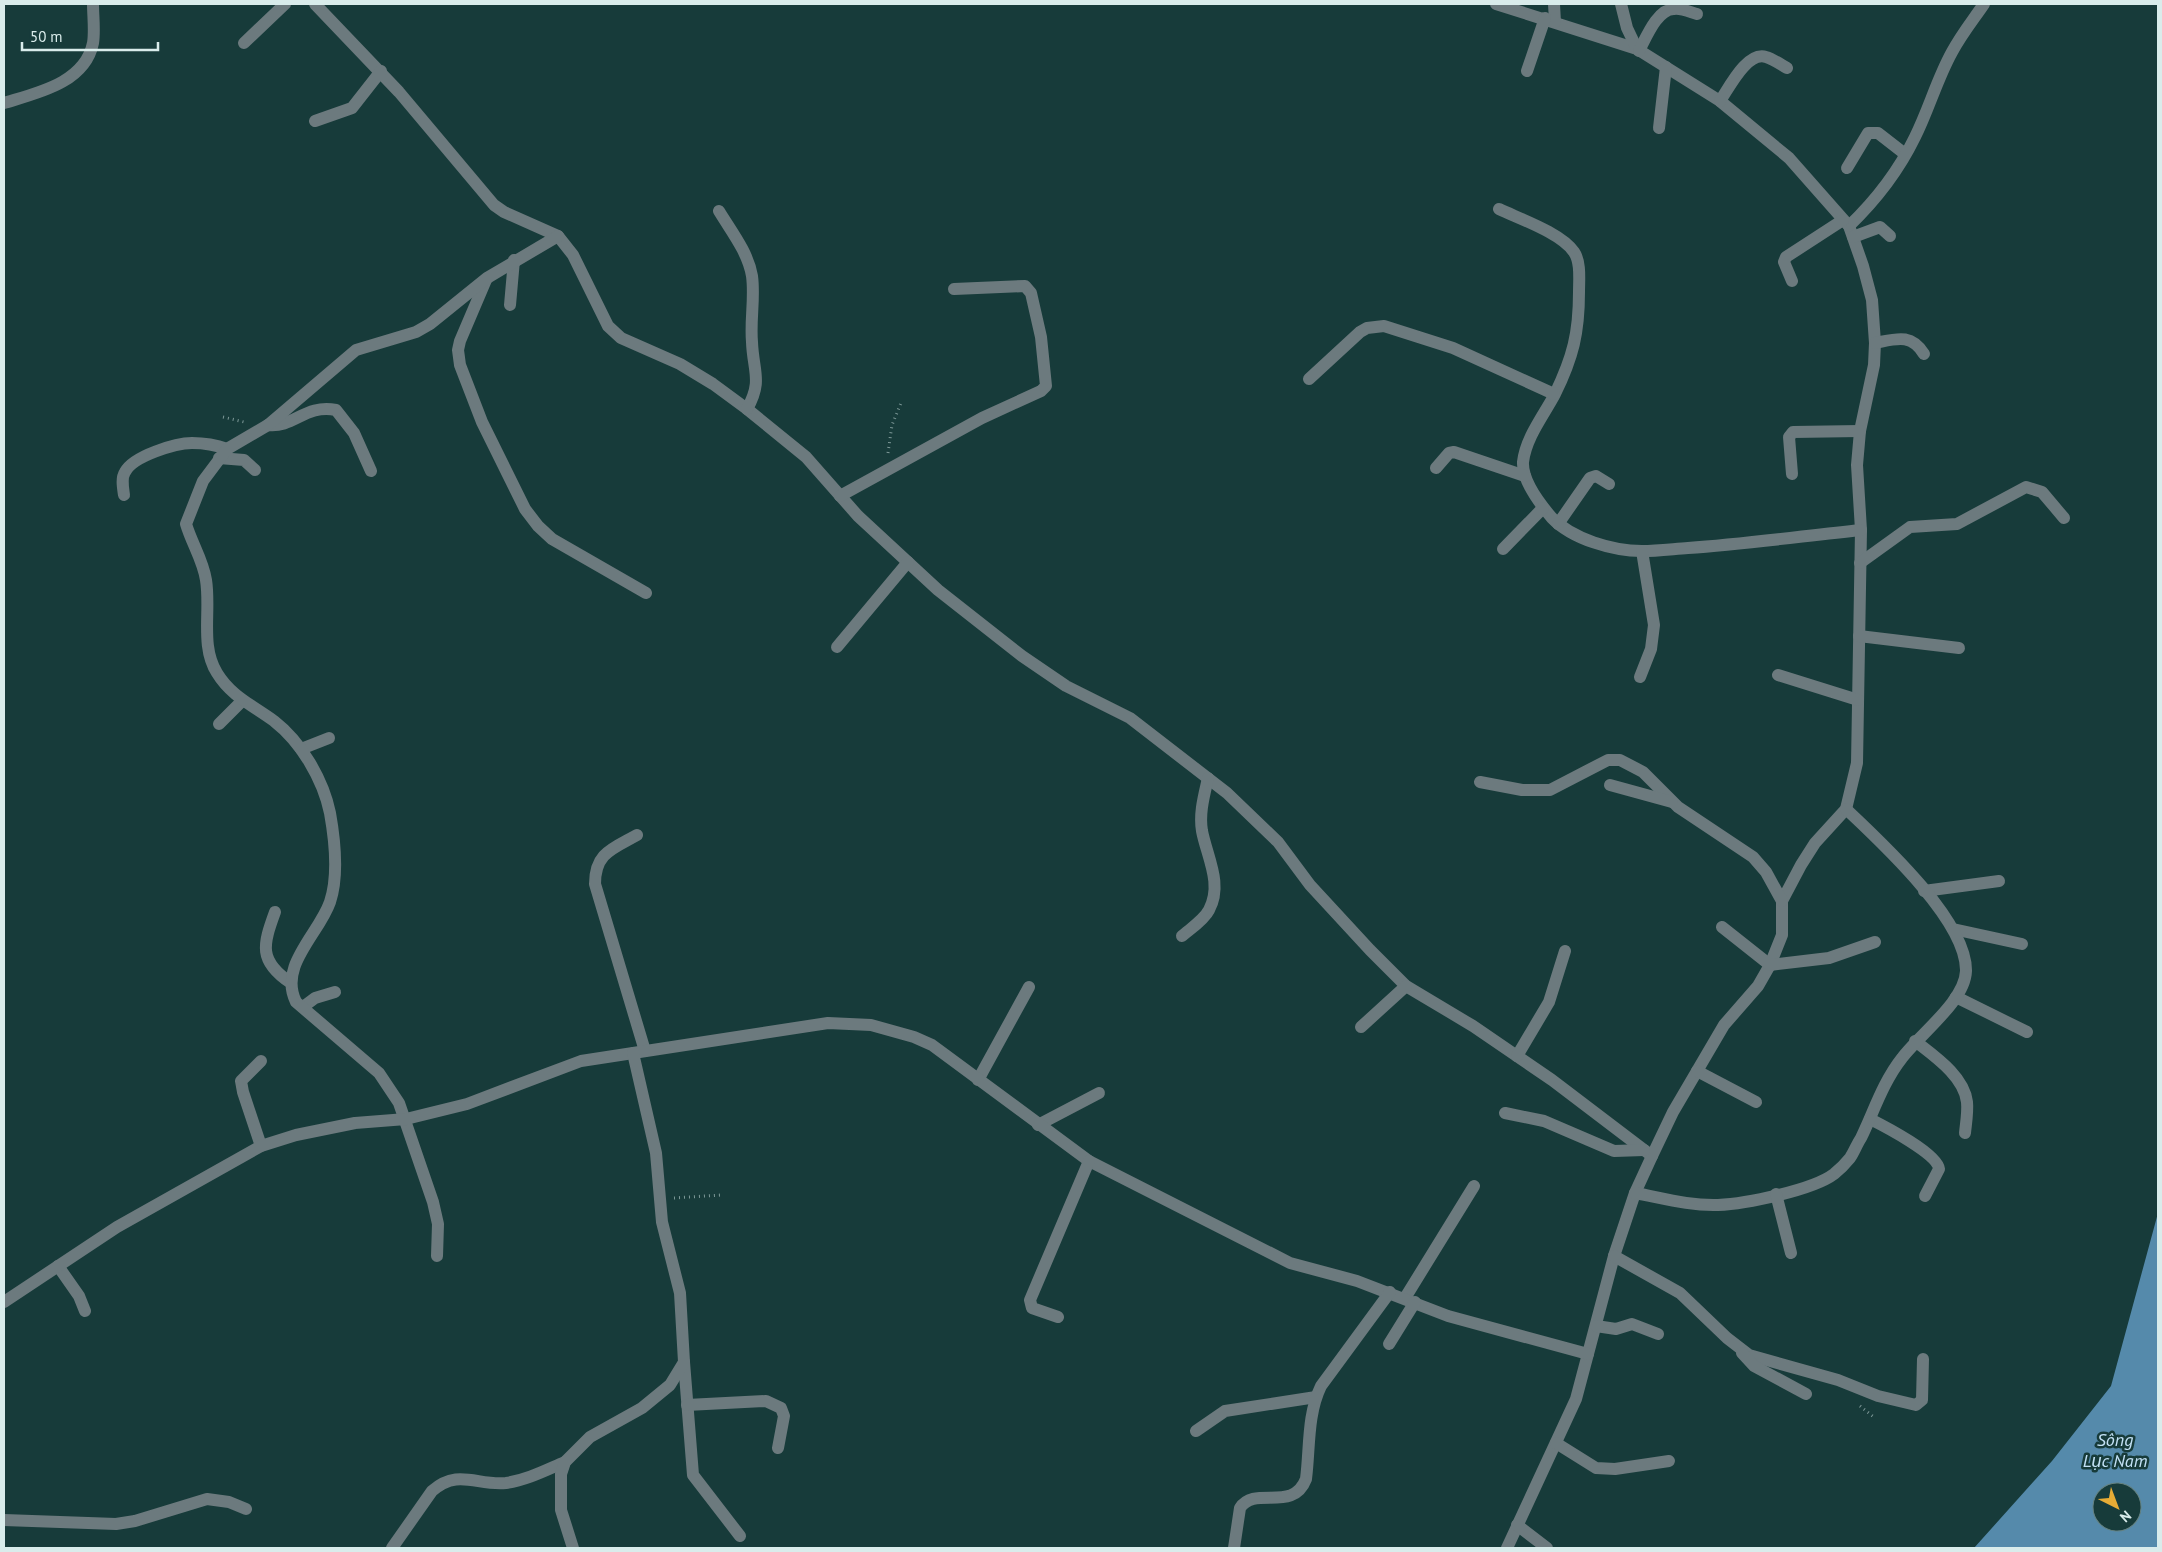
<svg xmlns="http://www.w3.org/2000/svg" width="2162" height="1552" font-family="'PT Sans',sans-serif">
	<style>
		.water { fill: #558aab; fill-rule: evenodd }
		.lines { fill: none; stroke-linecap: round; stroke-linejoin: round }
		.path { stroke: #7d9897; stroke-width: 3; stroke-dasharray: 1 4; stroke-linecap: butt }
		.minor { stroke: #6c7a7e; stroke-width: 12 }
		.labels { text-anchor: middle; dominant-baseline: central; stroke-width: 5; stroke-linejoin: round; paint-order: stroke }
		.water-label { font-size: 18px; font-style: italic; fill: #c3e1f5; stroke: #173b3a }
	</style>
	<rect width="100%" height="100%" fill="#173b3a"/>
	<!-- water -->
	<path class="water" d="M2158 1213V1548H1974L2052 1461 2111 1386ZM2102 1492H2132V1522H2102Z"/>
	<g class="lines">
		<!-- path -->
		<g class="path">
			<path d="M223 417 244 422"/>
			<path d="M888 453 892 425 901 403"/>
			<path d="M674 1198 721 1195"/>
			<path d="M1860 1406 1875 1418"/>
		</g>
		<!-- minor -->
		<g class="minor">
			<path d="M315 4 399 92 494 205 504 212 558 236 573 255 608 326 621 338 680 364 713 384 747 409 806 457 858 516 938 590 1022 656 1066 686 1130 718 1227 793 1278 842 1310 885 1370 950 1406 986 1473 1026 1552 1080 1652 1156"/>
			<path d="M1496 4 1637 49 1720 101 1789 158 1849 226 1863 266 1872 300 1875 343 1874 365 1860 431 1857 465 1861 530 1857 763 1846 809 1815 843 1801 865 1782 901V935L1770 965 1758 986 1724 1025 1673 1112 1652 1156 1635 1193 1614 1256 1576 1399 1507 1548"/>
			<path d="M1554 4 1555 22"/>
			<path d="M1621 4 1627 28 1637 49"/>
			<path d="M244 43 285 4"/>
			<path d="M1639 51C1646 38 1657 9 1674 9 1681 8 1690 12 1697 14"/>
			<path d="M1527 71 1545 18"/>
			<path d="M1720 101C1729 88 1747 51 1766 57 1773 59 1780 64 1787 68"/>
			<path d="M4 103C37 93 85 83 93 43 95 31 93 16 93 4"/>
			<path d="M315 121 352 108 381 71"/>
			<path d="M1659 128 1666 67"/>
			<path d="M1847 168 1868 133H1878L1905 154"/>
			<path d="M1499 209C1520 219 1561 233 1574 252 1581 262 1579 280 1579 292 1579 333 1573 357 1555 394 1544 415 1526 437 1523 462 1522 481 1540 504 1552 518 1572 539 1613 551 1642 551 1657 551 1673 549 1688 548 1746 544 1803 536 1861 530"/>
			<path d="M719 211C731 231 748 252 752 276 755 298 750 320 752 342 753 371 763 381 747 409"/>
			<path d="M1849 226C1875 201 1899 170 1915 137 1929 109 1937 79 1952 52 1961 35 1973 20 1984 4"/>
			<path d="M1853 237 1880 227 1890 236"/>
			<path d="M486 280 460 341 458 350 460 365 482 422 525 509 538 526 552 539 646 593"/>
			<path d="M1792 281 1784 262 1786 257 1843 220"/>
			<path d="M510 305 514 260"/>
			<path d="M1875 343C1896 339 1911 333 1924 354"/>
			<path d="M1309 379 1360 332 1367 328 1384 326 1453 348 1554 394"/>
			<path d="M268 425C294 428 305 404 336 410L354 433 371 471"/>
			<path d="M219 458 244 460 255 470"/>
			<path d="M1436 468 1449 453 1454 452 1525 476"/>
			<path d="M1792 474 1789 437 1793 432 1860 431"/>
			<path d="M124 495C123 488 121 478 125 472 133 456 176 443 192 443 204 443 216 445 227 449"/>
			<path d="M840 496 982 418 1041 391 1046 386 1041 337 1031 293 1025 286 954 289"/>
			<path d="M1558 524 1590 478 1596 476 1609 484"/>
			<path d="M1503 549 1543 508"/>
			<path d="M1860 563 1910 527 1957 524 2026 487 2042 492 2064 518"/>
			<path d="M1859 636 1959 648"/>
			<path d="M837 647 908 562"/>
			<path d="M1778 675 1858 700"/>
			<path d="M1640 677 1651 649 1654 625 1642 551"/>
			<path d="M219 724 242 701"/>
			<path d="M301 749 329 738"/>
			<path d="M1480 782 1522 790H1550L1608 760H1620L1643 772 1678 807 1753 857 1766 872 1782 901"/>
			<path d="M1610 785 1672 802"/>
			<path d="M637 835C612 849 595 853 595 884L645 1051"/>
			<path d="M1924 891 1999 881"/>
			<path d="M275 912C263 945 258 961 291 983"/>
			<path d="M1722 927 1770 965 1829 958 1875 942"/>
			<path d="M1953 929 2022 944"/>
			<path d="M1182 936C1190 929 1204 920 1209 910 1223 884 1207 857 1202 831 1199 813 1204 796 1208 778"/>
			<path d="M1956 997 2027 1032"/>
			<path d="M303 1007 315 998 335 992"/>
			<path d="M1361 1027 1406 986"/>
			<path d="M1915 1041C1934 1056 1964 1076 1967 1102 1968 1112 1966 1123 1965 1133"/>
			<path d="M1517 1056 1549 1002 1565 951"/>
			<path d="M261 1061 241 1081 243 1092 261 1146"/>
			<path d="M1697 1071 1756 1102"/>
			<path d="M978 1080 1029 987"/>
			<path d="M1505 1113 1544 1121 1614 1151 1644 1150"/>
			<path d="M1870 1119C1884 1126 1938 1154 1939 1169L1925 1196"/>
			<path d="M1038 1125 1099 1093"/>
			<path d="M1635 1193C1662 1198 1690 1206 1718 1205 1745 1204 1813 1190 1834 1174 1839 1170 1846 1163 1850 1158 1854 1152 1857 1144 1861 1138 1874 1111 1883 1082 1902 1058 1920 1034 1965 1001 1966 971 1967 921 1881 842 1846 809"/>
			<path d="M1776 1194 1791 1253"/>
			<path d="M437 1256 438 1224 433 1202 399 1103 379 1073 296 1002C278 966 319 934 330 902 339 875 335 841 330 813 323 779 301 742 274 721 252 705 231 696 217 673 200 646 211 611 206 580 203 560 192 544 186 524L203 481 227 449 268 425 356 350 416 332 430 324 487 278 558 236"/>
			<path d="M1614 1256 1680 1293 1727 1338 1749 1355 1838 1380 1878 1396 1916 1405 1922 1400 1923 1359"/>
			<path d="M58 1266 79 1296 85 1311"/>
			<path d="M1405 1298 1474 1186"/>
			<path d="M4 1302 117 1227 261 1146 296 1135 355 1123 406 1119 467 1104 581 1061 828 1023 871 1025 914 1037 932 1045 1089 1161 1290 1263 1357 1281 1448 1316 1588 1354"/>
			<path d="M1058 1317 1032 1308 1030 1300 1089 1161"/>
			<path d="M1596 1326 1616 1329 1632 1324 1658 1334"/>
			<path d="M1389 1344 1415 1302"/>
			<path d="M1742 1353 1754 1366 1806 1394"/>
			<path d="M684 1362 693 1475 740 1536"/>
			<path d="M687 1405 766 1401 781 1408 784 1416 778 1448"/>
			<path d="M1196 1431 1225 1411 1316 1397"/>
			<path d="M1556 1443 1596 1468 1615 1469 1669 1461"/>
			<path d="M4 1520 116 1524 135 1521 207 1499 229 1502 246 1509"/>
			<path d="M1517 1525 1547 1548"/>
			<path d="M392 1548 432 1491C458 1468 477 1486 506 1483 527 1480 546 1470 565 1462"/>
			<path d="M573 1548 561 1510V1474L565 1462 590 1437 642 1408 670 1385 684 1362 680 1293 662 1222 656 1153 633 1053"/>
			<path d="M1234 1548 1240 1508C1255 1485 1293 1513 1306 1479 1310 1448 1307 1415 1321 1386L1390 1292"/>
		</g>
	</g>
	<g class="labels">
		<!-- water labels -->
		<g class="water-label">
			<text x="2115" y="1439">Sông<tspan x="2115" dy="21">Lục Nam</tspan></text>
		</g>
	</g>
	<!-- border -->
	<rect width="2162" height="1552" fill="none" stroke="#d9eceb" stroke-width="10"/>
	<!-- north arrow -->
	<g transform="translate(2117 1507) rotate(138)"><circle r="24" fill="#173b3a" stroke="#658281"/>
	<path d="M0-4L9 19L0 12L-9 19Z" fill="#e7ac36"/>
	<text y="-8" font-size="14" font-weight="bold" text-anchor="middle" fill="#d9eceb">N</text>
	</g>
	<!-- scale -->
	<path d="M22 42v8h136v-8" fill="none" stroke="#d9eceb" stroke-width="2.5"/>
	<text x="30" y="42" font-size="15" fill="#d9eceb" stroke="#173b3a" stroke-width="4" paint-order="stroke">50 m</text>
</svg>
